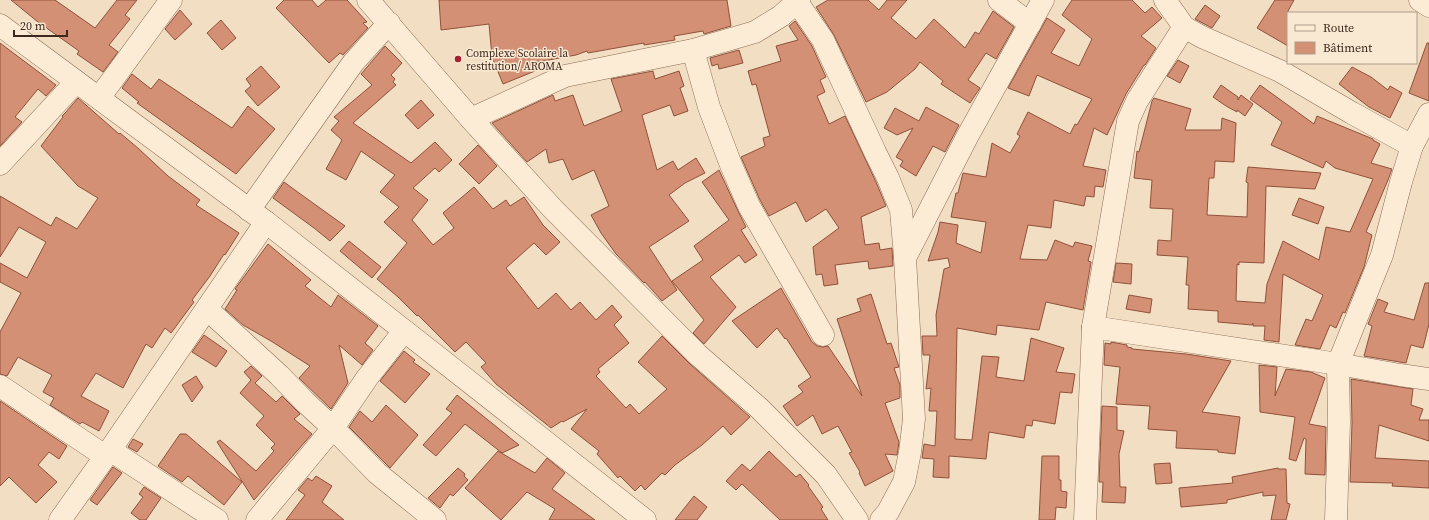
<svg xmlns="http://www.w3.org/2000/svg" width="1429" height="520" font-family="'Source Serif 4',serif">
	<style>
		.building { fill: #d49074; stroke: #90513a }
		.lines { fill: none; stroke-linecap: round; stroke-linejoin: round }
		.minor-casing { stroke: #8e6d57; stroke-width: 23 }
		.minor { stroke: #fcecd6; stroke-width: 22 }
		.poi-dot { fill: #a32132; stroke: #f9e9d2; stroke-width: 1.5 }
		.labels { text-anchor: middle; dominant-baseline: central; stroke-width: 3; stroke-linejoin: round; paint-order: stroke }
		.poi-label { font-size: 11px; fill: #3d281d; stroke: #f9e9d2; text-anchor: start }
	</style>
	<rect width="100%" height="100%" fill="#f2dec2"/>
	<!-- building -->
	<g class="building">
		<path d="M11 0H55L95 28 117 0H137L125 15 130 19 109 45 118 52 103 72 77 54 79 51 38 22Z"/>
		<path d="M284 0H312L318 7 326 0H347L367 22 363 23 368 28 343 55 340 53 329 63 276 8Z"/>
		<path d="M439 0H727L731 26 704 34 703 31 674 36 675 40 644 45V43L588 53 587 51 576 55 532 63 535 71 503 84 492 57 489 24 441 30Z"/>
		<path d="M828 0H868L879 10 887 0H907L891 18 916 39 934 19 965 48 975 32 979 34 993 11 1014 27 996 59 986 53 968 80 980 88 970 103 941 84 943 81 920 62 915 69 887 92 866 102 834 35 816 7Z"/>
		<path d="M1072 0H1132L1145 13 1152 7 1162 18 1141 36 1156 48 1145 65H1144L1126 94 1107 135 1094 128 1083 166 1106 170 1103 187 1095 186 1094 197 1086 196 1084 206 1054 200 1051 228 1028 225 1020 259 1047 260 1055 240 1073 247 1075 242 1092 246 1088 261 1091 262 1083 310 1046 302 1039 330 997 325 996 335 957 328 955 439 972 440 982 356 999 357 996 377 1024 381 1031 338 1064 348 1056 372 1075 374 1072 393 1060 392 1055 424 1033 420 1032 426 1026 425 1024 438 989 432 986 459 949 456V478L933 477 934 459 922 458 924 444 935 446 937 411H929L931 388 926 389 930 355H923L922 336H937L936 315 944 269 950 267 948 258 928 261 938 232 940 222 958 225 956 243 981 253 986 222 951 217 956 193H958L963 173 986 177 992 143 1010 153 1020 136 1017 134 1028 112 1070 134 1075 124 1077 125 1092 99 1037 75 1029 96 1008 88 1047 18 1065 30 1051 53 1079 66 1092 39 1062 15Z"/>
		<path d="M1275 0H1294L1288 11V46L1257 28Z"/>
		<path d="M1205 5 1220 16 1212 28 1195 19Z"/>
		<path d="M180 10 192 24 175 40 165 29Z"/>
		<path d="M221 20 236 38 222 50 207 33Z"/>
		<path d="M795 21 812 46 826 77 820 80 825 92 817 96 829 124 845 116 876 182 886 206 861 217 865 245 879 243 880 250 892 248 893 266 869 269 868 261 835 265 838 284 824 286 822 274 816 275 813 247 839 228 826 209 806 222 796 202 769 216 760 200 741 157 765 146 763 138 770 136 756 84 752 85 748 71 781 61 776 46 798 40 789 26Z"/>
		<path d="M0 43 56 85 46 96 38 89 15 117 22 122 0 146Z"/>
		<path d="M1427 43H1429V101L1409 93Z"/>
		<path d="M385 46 402 63 391 75 395 79 393 82 396 85 353 123 411 163 435 142 452 160 439 172 435 168 413 188 428 200 412 220 433 245 454 228 443 213 474 187 493 209 506 200 510 206 524 197 543 225 560 242 546 255 534 243 506 268 538 309 556 293 571 310 580 302 596 320 612 305 622 317 614 325 629 343 598 369 600 372 596 376 626 408 630 404 639 414 667 389 638 362 662 336 690 364 750 417 731 435 723 426 702 445 675 465 665 475 662 473 645 490 641 485 635 491 620 476 618 478 597 454 599 451 571 429 587 409 563 422 562 421 551 428 496 384 481 367 486 363 466 342 455 352 418 315 417 316 398 297 377 279 407 243 384 222 399 207 380 192 395 175 361 151 346 180 326 169 342 140 331 130 339 121 334 117 372 85 361 74Z"/>
		<path d="M739 50 743 63 719 69 718 64 712 66 710 58Z"/>
		<path d="M1178 60 1189 66 1180 83 1167 76Z"/>
		<path d="M261 66 280 87 258 106 245 91 251 86 246 79Z"/>
		<path d="M1352 67 1371 77 1388 90 1390 86 1402 93 1390 118 1369 107 1339 84Z"/>
		<path d="M653 71 655 79 679 71 684 86 680 88 688 111 674 116 670 105 642 115 657 170 673 161 678 170 696 158 705 173 685 183 669 195 689 221 649 247 677 290 662 301 645 282 644 283 616 254 601 233 591 215 609 206 594 170 572 180 563 159 549 163 546 149 527 162 492 123 553 95 555 101 573 95 584 126 622 111 611 79Z"/>
		<path d="M132 74 151 89 159 79 232 128 248 106 275 129 236 174 137 103 139 102 122 88Z"/>
		<path d="M1221 85 1238 97V100L1241 95 1253 104 1245 116 1237 110V112L1226 106 1213 97Z"/>
		<path d="M1260 85 1314 124 1317 116 1373 139V140L1380 144 1371 163 1392 169 1388 180 1366 232 1372 235 1364 267 1345 313 1343 312 1336 328 1330 325 1320 349 1295 345 1306 319 1312 321 1323 295 1283 274 1279 342 1264 340 1265 326H1253V323L1252 325 1218 322V311L1188 309 1189 285H1186L1188 257 1157 255 1158 240 1171 241 1173 209 1150 208 1152 180 1134 178 1137 151 1139 152 1152 101 1154 98 1191 109 1185 130H1221L1222 118 1236 123 1234 162 1215 161 1214 178H1209L1207 215 1247 217 1248 183 1246 182 1248 167 1321 173 1315 189 1266 186 1264 263 1239 262V265L1237 264 1236 301 1265 303 1267 284 1283 241 1319 260 1326 227 1350 232 1373 179 1335 168 1326 161 1323 168 1271 145 1282 122 1250 99Z"/>
		<path d="M78 98 119 134 120 133 139 149 168 176 200 200 196 205 239 233 225 255 224 254 210 276 192 300 194 302 171 333 165 328 152 348 146 344 123 388 96 373 81 396 109 411 99 431 82 422 80 424 50 405 54 398 43 392 52 375 18 357 7 376 0 374V332L21 293 0 282V263L27 278 46 242 19 227 0 257V196L51 226 56 217 77 229 98 198 78 186 41 146 63 117 62 116 66 112Z"/>
		<path d="M421 100 434 115 418 129 405 115Z"/>
		<path d="M926 107 959 125 945 152 933 146 916 176 900 166 903 161 896 157 913 128 897 135 884 128 895 108 919 121Z"/>
		<path d="M478 145 497 166 479 184 459 164Z"/>
		<path d="M719 170 738 211 746 227 741 230 757 255 745 263 739 255 710 277 736 307 704 344 693 333 704 320 672 281 703 260 694 246 729 220 702 182Z"/>
		<path d="M284 182 299 193 345 226 330 241 314 228 273 198Z"/>
		<path d="M1299 198 1324 207 1318 224 1292 215Z"/>
		<path d="M349 241 381 267 372 278 340 251Z"/>
		<path d="M268 244 311 280 305 286 331 307 338 295 378 326 365 343 373 350 362 365 339 345 348 383 331 409 299 378 310 366 271 341 243 325 225 309 237 290 235 289Z"/>
		<path d="M1116 263 1132 264 1131 284 1113 282Z"/>
		<path d="M1425 283H1429V324L1423 348 1411 345 1406 363 1364 356 1372 326 1368 324 1378 299 1388 303 1384 312 1414 320Z"/>
		<path d="M781 288 812 342 817 346 823 347 828 346 862 396 837 319 861 311 857 299 871 294 887 344 891 343 899 367 894 368 900 385V398L885 403 899 442 897 455 885 454 893 471 865 486 859 473 860 472 849 453 852 452 838 426 822 434 813 415 797 426 783 406 803 392 798 386 811 377 786 338 785 339 777 328 757 348 732 321Z"/>
		<path d="M1129 295 1152 299 1150 313 1126 309Z"/>
		<path d="M204 335 227 351 216 367 192 352Z"/>
		<path d="M1111 342 1127 345V347L1132 348V349L1186 354 1231 361 1202 412 1240 417 1235 454 1218 452V450L1176 448 1177 431 1148 429 1150 406 1116 404 1120 367 1104 365 1105 343 1111 344Z"/>
		<path d="M404 351 415 360 413 362 430 374 405 403 380 381Z"/>
		<path d="M1259 365 1277 367 1275 396 1286 369 1311 372 1325 378 1309 424 1326 427 1325 475 1305 474 1306 439 1304 438 1296 461 1289 459 1295 417 1260 412Z"/>
		<path d="M251 366 262 376 255 383 276 402 282 396 300 414 294 419 312 434 254 500 217 442 220 440 256 471 274 451 271 448 275 444 256 425 264 416 240 393 251 380 244 372Z"/>
		<path d="M196 376 203 387 192 402 182 385Z"/>
		<path d="M1351 379 1413 389 1411 405 1423 409 1419 420H1429V441L1379 425 1375 458 1429 461V488L1392 486 1393 483 1350 482 1352 423Z"/>
		<path d="M457 395 519 445 502 453 465 424 436 456 423 445 452 413 446 409Z"/>
		<path d="M0 401 67 446 59 459 49 452 38 465 57 482 36 503 9 477 0 486Z"/>
		<path d="M386 405 418 435 390 468 349 427 360 411 372 422Z"/>
		<path d="M1102 406 1117 407V430L1124 431 1119 454 1120 487H1126L1125 503 1102 502 1103 482H1099Z"/>
		<path d="M180 434H186L242 482 224 505 188 476 182 482 158 466Z"/>
		<path d="M133 439 143 444 137 452 128 447Z"/>
		<path d="M498 451 535 473 547 458 565 473 552 489 595 520H549L555 509 527 492 501 520 465 488Z"/>
		<path d="M769 451 796 477 800 474 809 485 808 486 823 507 821 509 828 520H780L742 484 736 490 726 481 742 464 750 471Z"/>
		<path d="M1042 456H1059V480H1061V491L1067 492 1066 508 1056 507 1055 520H1039Z"/>
		<path d="M1170 463 1172 483 1156 484 1154 464Z"/>
		<path d="M113 467 122 473 97 505 90 500Z"/>
		<path d="M458 468 465 474 464 476 468 480 453 496 450 494 440 508 428 498Z"/>
		<path d="M1278 468V469H1286L1287 503 1290 504 1286 520H1271L1276 495 1263 496V492L1227 500V503L1181 507 1179 488 1233 483 1232 477Z"/>
		<path d="M316 476 332 486 322 502 344 520H286L305 495 298 490 308 478 312 481Z"/>
		<path d="M144 487 161 498 146 520H140L131 513 143 497 139 494Z"/>
		<path d="M694 496 707 507 697 520H675Z"/>
	</g>
	<g class="lines">
		<!-- minor casing -->
		<g class="minor-casing">
			<g id="minor">
				<path d="M368 0 471 119 552 208 698 355 759 408 826 475 857 520"/>
				<path d="M999 0 1030 24"/>
				<path d="M1165 0 1184 27 1202 37 1280 71 1352 113 1412 146"/>
				<path d="M1420 0 1429 6"/>
				<path d="M797 2 823 40 876 154 888 178 901 210 905 257"/>
				<path d="M0 25 266 222 645 520"/>
				<path d="M693 50 709 107 731 165 749 206 823 335"/>
				<path d="M99 98 171 0"/>
				<path d="M471 119 565 76 693 50 755 32 781 16 799 0"/>
				<path d="M0 164 76 82"/>
				<path d="M249 210 353 63 389 23"/>
				<path d="M207 309 279 375 305 402 333 428 377 473 435 520"/>
				<path d="M1093 327 1338 364 1400 375 1429 379"/>
				<path d="M0 386 105 456"/>
				<path d="M110 450 217 520"/>
				<path d="M60 520 110 450 266 222"/>
				<path d="M257 520 333 428 367 378 404 331"/>
				<path d="M881 520 888 512 904 482 910 452 914 419 905 258 967 137 1043 0"/>
				<path d="M1085 520 1093 327 1128 121 1137 101 1184 27"/>
				<path d="M1336 520 1339 423 1338 364 1382 255 1401 182 1412 146 1429 114"/>
			</g>
		</g>
		<!-- minor -->
		<use href="#minor" class="minor"/>
	</g>
	<!-- markers -->
	<circle class="poi-dot" cx="458" cy="59" r="4"/>
	<g class="labels">
		<!-- poi labels -->
		<g class="poi-label">
			<text x="466" y="53">Complexe Scolaire la<tspan x="466" dy="13">restitution/ AROMA</tspan></text>
		</g>
	</g>
	<!-- legend -->
	<rect x="1287" y="12" width="130" height="52" fill="#f9e9d2" stroke="#ae9c8a"/>
	<rect x="1295" y="25" width="20" height="6" fill="#fcecd6" stroke="#ae9c8a"/>
	<text x="1323" y="32" font-size="12" fill="#3d281d">Route</text>
	<rect x="1295" y="42" width="20" height="12" fill="#d49074" stroke="#ae9c8a"/>
	<text x="1323" y="52" font-size="12" fill="#3d281d">Bâtiment</text>
	<!-- scale -->
	<path d="M14 30v6h53v-6" fill="none" stroke="#3d281d" stroke-width="2"/>
	<text x="20" y="30" font-size="12" fill="#3d281d" stroke="#f9e9d2" stroke-width="3" paint-order="stroke">20 m</text>
</svg>
